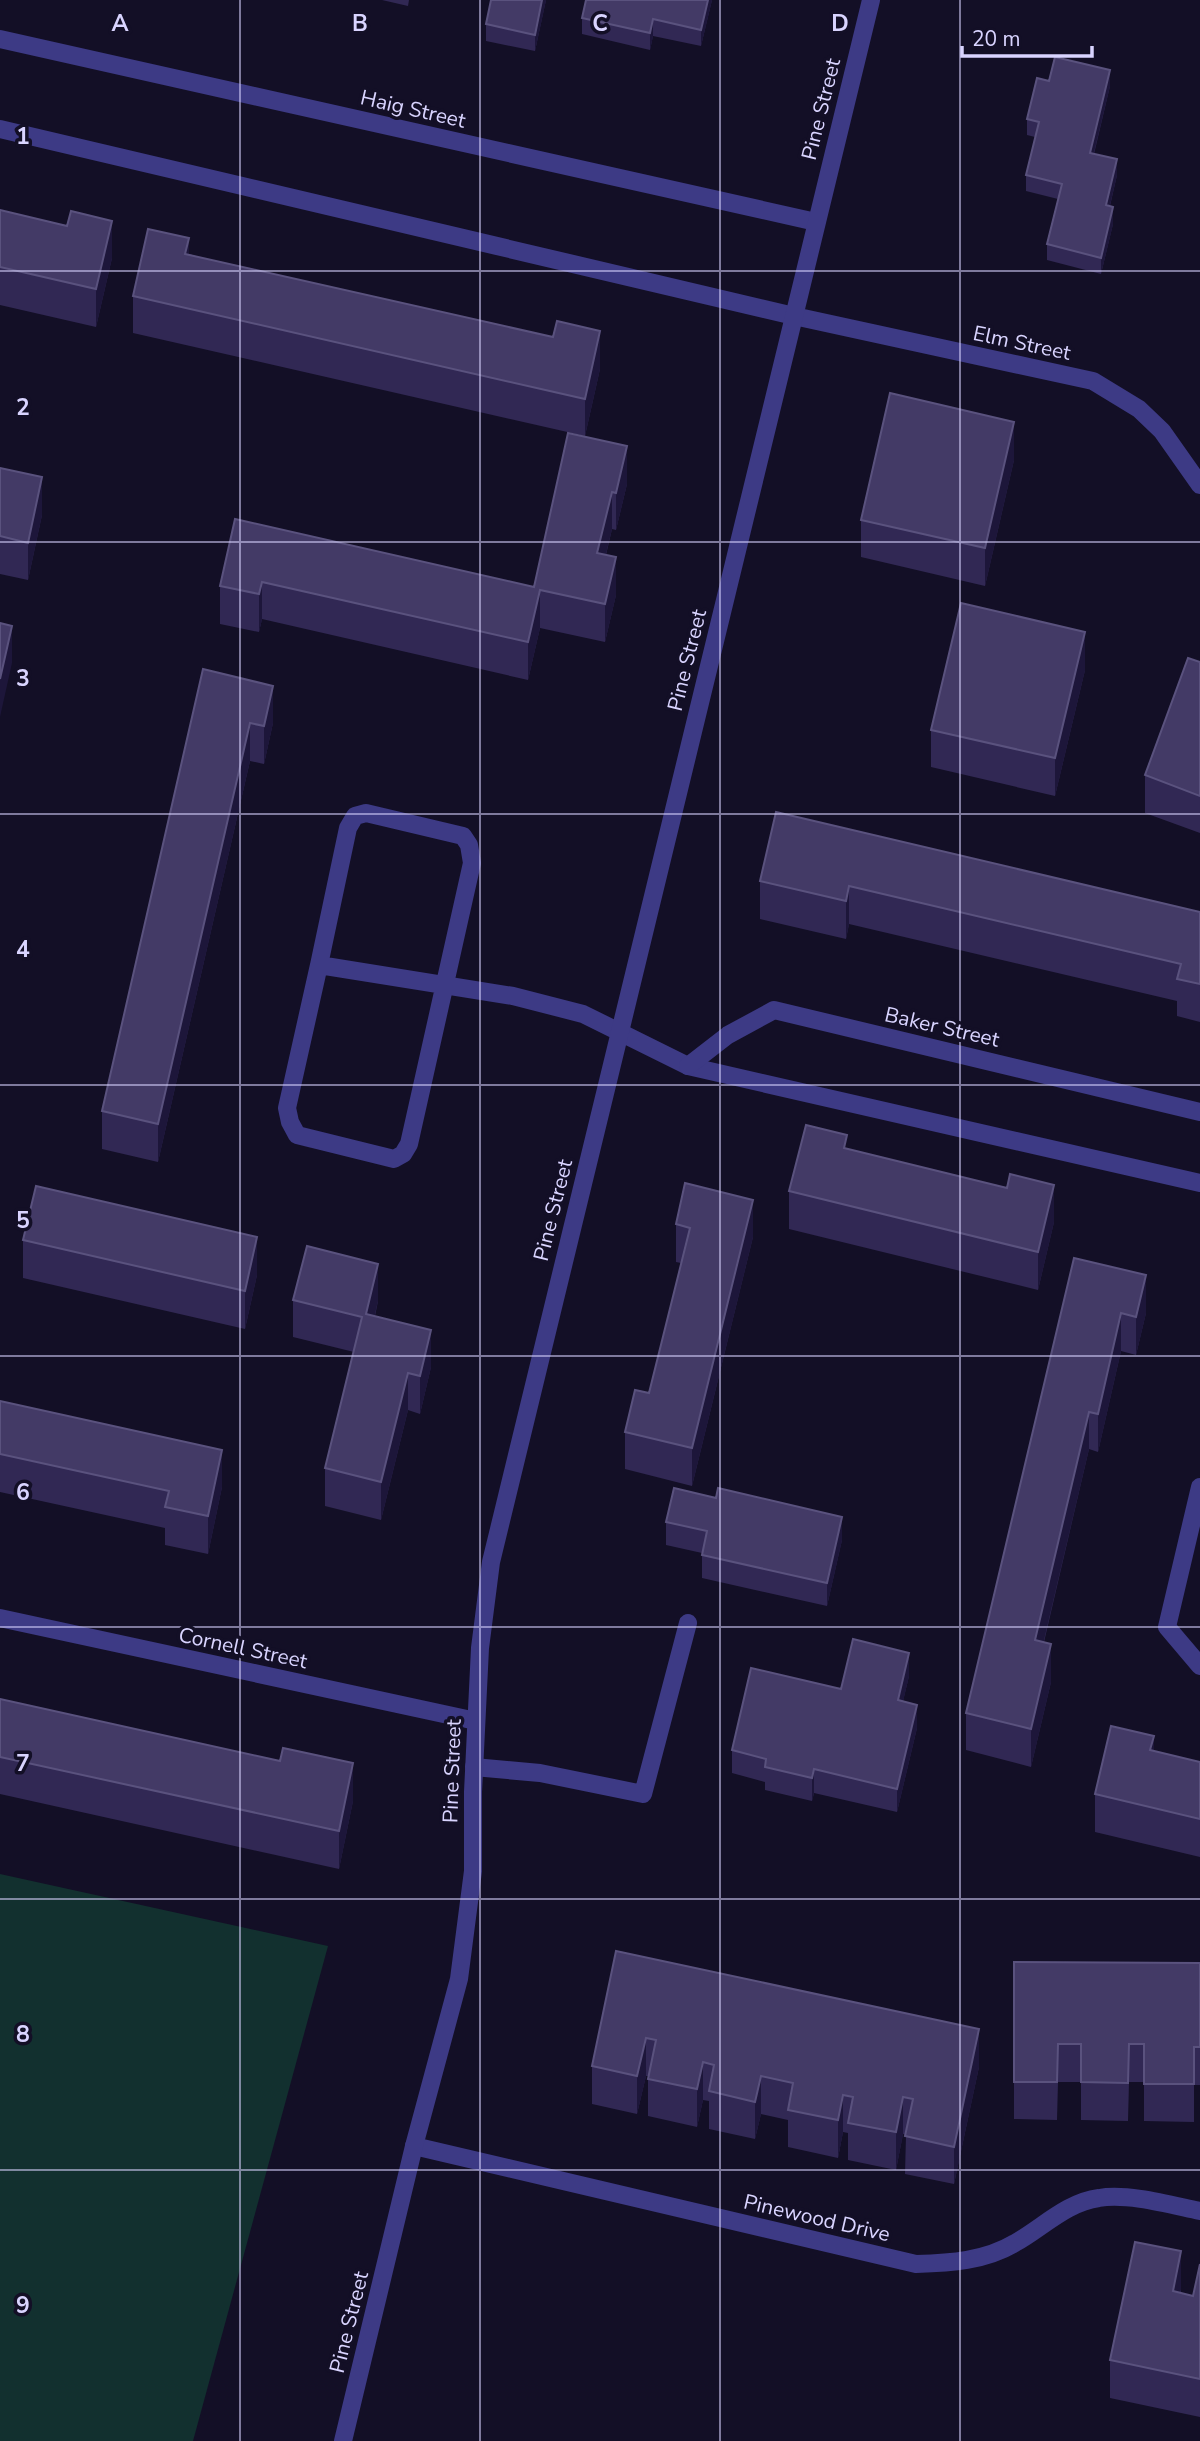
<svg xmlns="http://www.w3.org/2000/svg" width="1200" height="2441" font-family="'Nunito Sans',sans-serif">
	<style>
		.green { fill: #12302f }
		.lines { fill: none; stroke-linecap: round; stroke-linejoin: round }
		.minor { stroke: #3d3a85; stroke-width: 18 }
		.wall { fill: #312854 }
		.shaded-wall { fill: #1d163a }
		.building { fill: #433a66; stroke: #5a527e; stroke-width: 2 }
		.grid { fill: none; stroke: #d9d4ff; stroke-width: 2; stroke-opacity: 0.55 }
		.labels { text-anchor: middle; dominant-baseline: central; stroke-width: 7; stroke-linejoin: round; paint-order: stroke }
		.street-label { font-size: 21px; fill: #d9d4ff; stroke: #130f26 }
		.grid-label { font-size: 23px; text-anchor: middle; font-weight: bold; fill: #d9d4ff; stroke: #130f26; stroke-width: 7; stroke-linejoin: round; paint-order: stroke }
	</style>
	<rect width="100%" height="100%" fill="#130f26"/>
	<!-- green -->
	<path class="green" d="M0 1874 328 1946 193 2441H0Z"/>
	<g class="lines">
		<!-- minor -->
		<g class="minor">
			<path d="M0 39 816 222"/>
			<path d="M0 129 794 316 1093 381 1139 409 1162 431 1200 485"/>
			<path d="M319 965 287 1108 290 1122 297 1135 394 1159 403 1154 409 1144 472 863 469 845 463 836 366 813 355 816 348 828 319 965 513 996 583 1014 688 1066 1200 1183"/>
			<path d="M688 1066 728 1035 774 1010 1200 1112"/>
			<path d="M1200 1487 1167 1627 1200 1666"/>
			<path d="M0 1618 476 1721"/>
			<path d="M474 1767 540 1773 643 1794 688 1623"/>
			<path d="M414 2146 916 2264C950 2263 985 2261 1015 2243 1042 2228 1067 2202 1099 2198 1128 2193 1171 2205 1200 2211"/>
			<path d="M343 2441 414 2146 459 1979 473 1871V1792L480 1648 491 1562 871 0"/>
		</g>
	</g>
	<!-- wall -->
	<g class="wall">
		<path d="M382 0H409L408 6Z"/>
		<path d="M491 0H546L535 51 486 41V24Z"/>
		<path d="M712 0 701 46 653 36 650 50 582 34V18Z"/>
		<path d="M1049 81 1110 86 1094 154 1117 175 1110 206 1113 224 1101 274 1047 260V244L1058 199 1026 191V175L1035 137 1027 135V119Z"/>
		<path d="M0 210 67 226 112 258 96 327 0 305Z"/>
		<path d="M189 254 600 369 585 436 133 333V296Z"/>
		<path d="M568 433 627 484 616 530 612 529 606 555 616 595 605 642 540 628 528 680 262 619 259 632 220 624V586L235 519 534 587Z"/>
		<path d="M1014 460 985 586 861 557V520Z"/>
		<path d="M0 468 42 515 28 580 0 574Z"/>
		<path d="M1200 662V833L1145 813V775Z"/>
		<path d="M203 669 273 723 264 764 250 761 158 1162 102 1149V1111Z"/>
		<path d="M1085 670 1055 796 931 767V730Z"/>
		<path d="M776 812 1200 912V1022L1177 1016V1001L849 924 846 939 760 919V881Z"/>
		<path d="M847 1149 1007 1188 1054 1222 1038 1290 789 1229V1191Z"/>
		<path d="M676 1224 753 1237 692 1486 625 1469V1432L649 1393 681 1263 676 1262Z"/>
		<path d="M23 1240 257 1275 245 1329 23 1278Z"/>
		<path d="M1074 1258 1146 1313 1136 1355 1121 1351 1098 1452 1089 1449 1044 1642 1051 1682 1031 1767 966 1750V1713Z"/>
		<path d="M293 1300 378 1301 375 1316 431 1367 420 1414 408 1410 381 1520 325 1506V1468L354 1352 293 1337Z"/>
		<path d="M0 1401 222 1487 208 1554 165 1545V1528L0 1492Z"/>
		<path d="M666 1522 842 1540 827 1606 702 1578V1553L666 1545Z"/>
		<path d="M909 1676 903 1701 917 1728 897 1812 814 1793 812 1801 765 1790V1782L732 1773V1750L841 1689Z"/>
		<path d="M0 1699 353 1801 339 1869 0 1794Z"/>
		<path d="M1154 1751 1200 1762V1857L1095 1832V1794Z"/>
		<path d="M616 1951 979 2067 954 2184 905 2174 906 2135 903 2134 896 2170 848 2160V2133L843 2132 838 2158 788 2147V2120L761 2114 755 2139 709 2129V2101L703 2100 697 2127 648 2116V2076H646L637 2114 592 2104V2066Z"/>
		<path d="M1014 1962 1200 1963V2085H1194V2122L1144 2121V2082H1129L1128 2121 1081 2120V2082H1058L1057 2120 1014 2119Z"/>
		<path d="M1200 2264V2417L1110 2398V2360L1181 2289V2293L1193 2296Z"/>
	</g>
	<!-- shaded-wall -->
	<g class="shaded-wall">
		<path d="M542 0H546L535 51V35Z"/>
		<path d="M708 0H712L701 46V30Z"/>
		<path d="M653 19V36L650 50V33Z"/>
		<path d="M1110 70V86L1090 169V153Z"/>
		<path d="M1117 159V175L1106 222V205Z"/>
		<path d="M1113 207V224L1101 274V258Z"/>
		<path d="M112 221V258L96 327V289Z"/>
		<path d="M189 238V276L185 254Z"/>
		<path d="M600 331V369L585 436V399Z"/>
		<path d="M1014 422V460L985 586V548Z"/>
		<path d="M627 446V484L616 530V493Z"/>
		<path d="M42 477V515L28 580V543Z"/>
		<path d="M612 492V529L597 591V553Z"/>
		<path d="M616 557V595L605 642V604Z"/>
		<path d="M262 582V619L259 632V594Z"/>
		<path d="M540 590V628L528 680V642Z"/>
		<path d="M12 626V663L0 717V679Z"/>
		<path d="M1085 632V670L1055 796V758Z"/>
		<path d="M273 686V723L264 764V726Z"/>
		<path d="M250 723V761L158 1162V1124Z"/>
		<path d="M849 886V924L846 939V901Z"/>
		<path d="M1054 1185V1222L1038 1290V1252Z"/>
		<path d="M753 1200V1237L692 1486V1448Z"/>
		<path d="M257 1237V1275L245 1329V1291Z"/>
		<path d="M378 1264V1301L366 1352V1314Z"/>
		<path d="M1146 1275V1313L1136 1355V1317Z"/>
		<path d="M1121 1313V1351L1098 1452V1414Z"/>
		<path d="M431 1330V1367L420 1414V1376Z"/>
		<path d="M408 1373V1410L381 1520V1482Z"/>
		<path d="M1089 1412V1449L1035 1678V1640Z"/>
		<path d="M222 1450V1487L208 1554V1516Z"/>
		<path d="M842 1517V1540L827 1606V1583Z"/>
		<path d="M1051 1644V1682L1031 1767V1729Z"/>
		<path d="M909 1653V1676L898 1723V1700Z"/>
		<path d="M917 1705V1728L897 1812V1789Z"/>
		<path d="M1154 1736V1773L1150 1750Z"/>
		<path d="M353 1763V1801L339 1869V1831Z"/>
		<path d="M814 1769V1793L812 1801V1778Z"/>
		<path d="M979 2029V2067L954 2184V2147Z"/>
		<path d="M646 2038V2076L637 2114V2076Z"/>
		<path d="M703 2062V2100L697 2127V2089Z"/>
		<path d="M761 2076V2114L755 2139V2102Z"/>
		<path d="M843 2095V2132L838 2158V2120Z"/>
		<path d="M903 2097V2134L896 2170V2132Z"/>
		<path d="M1181 2251V2289L1173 2329V2291Z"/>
	</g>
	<!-- building -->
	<g class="building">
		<path d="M491 0H542L535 35 486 24Z"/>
		<path d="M586 0H708L701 30 653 19 650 33 582 18Z"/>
		<path d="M1055 57 1110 70 1090 153 1117 159 1106 205 1113 207 1101 258 1047 244 1062 184 1026 175 1039 122 1027 119 1037 78 1049 81Z"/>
		<path d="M0 210 67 226 71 211 112 221 96 289 0 267Z"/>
		<path d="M148 229 189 238 185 254 553 337 557 321 600 331 585 399 133 296Z"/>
		<path d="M890 393 1014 422 985 548 861 520Z"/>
		<path d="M568 433 627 446 616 493 612 492 597 553 616 557 605 604 540 590 528 642 262 582 259 594 220 586 235 519 534 587Z"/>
		<path d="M0 468 42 477 28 543 0 536Z"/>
		<path d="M961 603 1085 632 1055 758 931 730Z"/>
		<path d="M0 623 12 626 0 679Z"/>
		<path d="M1188 658 1200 662V796L1145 775Z"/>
		<path d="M203 669 273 686 264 726 250 723 158 1124 102 1111Z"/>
		<path d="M776 812 1200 912V984L1177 979 1181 964 849 886 846 901 760 881Z"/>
		<path d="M806 1125 847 1135 844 1148 1007 1188 1010 1174 1054 1185 1038 1252 789 1191Z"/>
		<path d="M685 1183 753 1200 692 1448 625 1432 635 1390 649 1393 690 1228 676 1224Z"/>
		<path d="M36 1186 257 1237 245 1291 23 1240Z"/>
		<path d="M307 1246 378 1264 366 1314 431 1330 420 1376 408 1373 381 1482 325 1468 362 1317 293 1300Z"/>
		<path d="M1074 1258 1146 1275 1136 1317 1121 1313 1098 1414 1089 1412 1035 1640 1051 1644 1031 1729 966 1713Z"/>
		<path d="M0 1401 222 1450 208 1516 165 1507 169 1491 0 1454Z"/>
		<path d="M674 1488 716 1498 718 1488 842 1517 827 1583 702 1555 707 1531 666 1522Z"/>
		<path d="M853 1639 909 1653 898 1700 917 1705 897 1789 814 1769 812 1778 765 1767 766 1759 732 1750 751 1668 841 1689Z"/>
		<path d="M0 1699 280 1761 283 1748 353 1763 339 1831 0 1757Z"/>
		<path d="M1111 1726 1154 1736 1150 1750 1200 1762V1819L1095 1794Z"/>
		<path d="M616 1951 979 2029 954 2147 905 2136 913 2099 903 2097 896 2132 848 2123 853 2097 843 2095 838 2120 788 2110 793 2083 761 2076 755 2102 709 2091 714 2065 703 2062 697 2089 648 2079 656 2040 646 2038 637 2076 592 2066Z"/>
		<path d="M1014 1962 1200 1963V2047H1194V2084H1144V2044H1129L1128 2083 1081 2082V2044H1058L1057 2082H1014Z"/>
		<path d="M1135 2242 1181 2251 1173 2291 1193 2296 1200 2264V2379L1110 2360Z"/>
	</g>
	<!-- grid -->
	<path class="grid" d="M240 0V2441M480 0V2441M720 0V2441M960 0V2441M0 271H1200M0 542H1200M0 814H1200M0 1085H1200M0 1356H1200M0 1627H1200M0 1899H1200M0 2170H1200"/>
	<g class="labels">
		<!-- street labels -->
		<g class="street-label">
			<text transform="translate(413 109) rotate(13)">Haig Street</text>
			<text transform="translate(821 109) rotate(-76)">Pine Street</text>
			<text transform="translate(1022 343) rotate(12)">Elm Street</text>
			<text transform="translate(687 660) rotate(-76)">Pine Street</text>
			<text transform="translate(942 1027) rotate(13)">Baker Street</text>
			<text transform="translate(553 1210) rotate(-76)">Pine Street</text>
			<text transform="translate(243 1648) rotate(12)">Cornell Street</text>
			<text transform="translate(452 1771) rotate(-88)">Pine Street</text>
			<text transform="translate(817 2218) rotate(13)">Pinewood Drive</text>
			<text transform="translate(349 2322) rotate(-76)">Pine Street</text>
		</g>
	</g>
	<g class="grid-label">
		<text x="120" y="31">A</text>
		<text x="360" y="31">B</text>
		<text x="600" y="31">C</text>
		<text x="840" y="31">D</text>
		<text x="23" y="144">1</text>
		<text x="23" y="415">2</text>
		<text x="23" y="686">3</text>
		<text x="23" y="957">4</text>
		<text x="23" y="1228">5</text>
		<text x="23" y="1500">6</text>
		<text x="23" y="1771">7</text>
		<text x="23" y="2042">8</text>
		<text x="23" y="2313">9</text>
	</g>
	<!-- scale -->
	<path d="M962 46v10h130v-10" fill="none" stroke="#d9d4ff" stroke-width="3.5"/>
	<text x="972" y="46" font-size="21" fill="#d9d4ff" stroke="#130f26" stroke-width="5" paint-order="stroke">20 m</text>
</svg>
